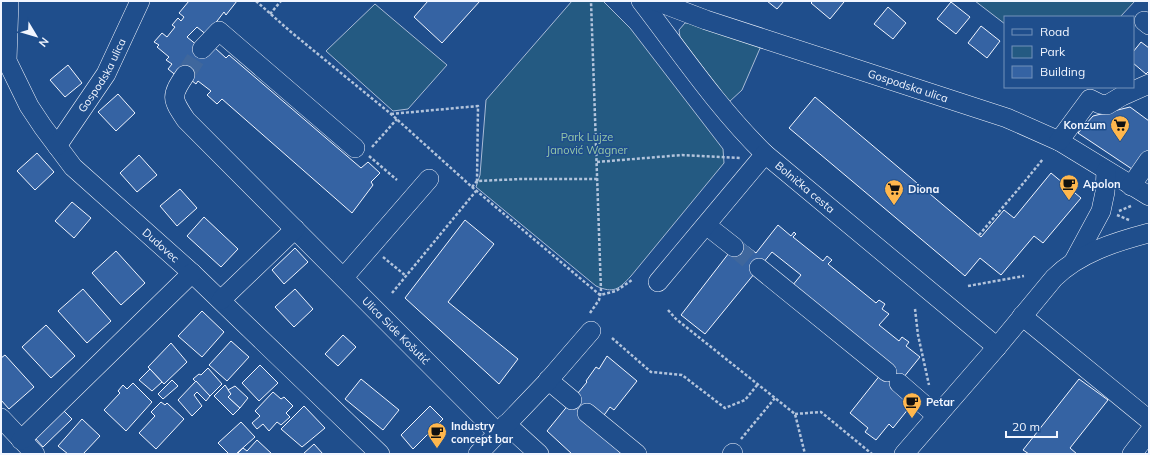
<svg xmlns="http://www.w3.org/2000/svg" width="1150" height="455" font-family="Mulish,sans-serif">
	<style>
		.green { fill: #245a82; stroke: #a8bbd7 }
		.building { fill: #3563a3; stroke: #f2f6ff }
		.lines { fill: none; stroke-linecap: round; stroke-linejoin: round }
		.minor-tunnel { stroke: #3f679d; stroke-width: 19; stroke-dasharray: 19 10; stroke-linecap: butt }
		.minor-casing { stroke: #f2f6ff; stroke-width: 20 }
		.path { stroke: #b3c4dc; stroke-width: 2.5; stroke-dasharray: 3 2; stroke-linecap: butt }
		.minor { stroke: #1f4e8c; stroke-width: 19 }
		.labels { text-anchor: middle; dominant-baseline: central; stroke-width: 3; stroke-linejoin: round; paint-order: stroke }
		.street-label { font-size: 11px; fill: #f2f6ff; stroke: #1f4e8c }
		.poi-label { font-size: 11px; font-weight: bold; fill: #f2f6ff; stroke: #1f4e8c; text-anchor: start }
		.park-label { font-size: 11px; fill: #97c8a6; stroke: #1f4e8c }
	</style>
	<rect width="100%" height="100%" fill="#1f4e8c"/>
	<!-- green -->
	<g class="green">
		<path d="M572 1H603L630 28 723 149 724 163 631 276C619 289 614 294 596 286L476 187 480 175 486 100Z"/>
		<path d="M975 1H1135L1120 17H1005V24Z"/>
		<path d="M375 4 447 65 408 109 393 111 326 51Z"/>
		<path d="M685 23H689L761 46 742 90 729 102 680 37 679 30Z"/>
	</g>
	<!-- building -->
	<g class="building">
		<path d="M189 1H237L226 15 224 12 214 25 208 36 197 27 187 37 198 46 215 48 226 58 229 55 361 168 368 162 380 173 371 182 373 185 352 213 222 99 217 104 207 95 211 91 198 81 196 84 181 72 178 77 168 69 172 64 166 60 169 57 157 47 159 45 154 42 162 33 167 37 175 27 172 25 178 18 181 21 184 17 179 13Z"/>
		<path d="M428 1H480L442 43 414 17Z"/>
		<path d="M767 1H784L777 9Z"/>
		<path d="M813 1H843L844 2 830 19 811 3Z"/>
		<path d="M951 2 970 17 956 34 937 19Z"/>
		<path d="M888 7 906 23 893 39 874 24Z"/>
		<path d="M981 26 1000 41 987 58 968 43Z"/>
		<path d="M1141 42 1149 48V71L1146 74 1133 63V52Z"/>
		<path d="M68 65 82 83 65 97 50 80Z"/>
		<path d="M118 94 135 113 116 131 98 112Z"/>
		<path d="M815 97 981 237 1004 210 1014 218 1051 173 1081 198 1043 243 1034 236 1001 275 980 258 965 276 789 128Z"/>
		<path d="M1130 107 1149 121V151L1135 171 1078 133 1093 116Z"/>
		<path d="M37 153 54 172 35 190 17 171Z"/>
		<path d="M139 155 157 175 137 192 120 173Z"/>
		<path d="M180 189 197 208 177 226 160 206Z"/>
		<path d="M72 202 91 218 74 238 55 221Z"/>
		<path d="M204 217 238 249 221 267 187 236Z"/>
		<path d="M465 220 494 244 448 302 518 359 499 384 405 298Z"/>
		<path d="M778 225 791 236 794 232 796 234 793 237 823 261 827 256 832 260 828 264 876 303 879 300 885 304 882 309 889 314 879 325 899 341 902 337 909 342 906 346 920 357 895 388 913 403 893 428 889 424 876 440 865 432 868 428 850 413 881 374 792 286 801 275 772 252 705 334 681 315 739 240 756 253Z"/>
		<path d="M295 248 308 262 284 284 272 270Z"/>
		<path d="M116 251 145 283 121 305 92 273Z"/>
		<path d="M83 289 111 321 87 343 58 311Z"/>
		<path d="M295 289 313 309 294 327 275 307Z"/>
		<path d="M202 311 224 332 202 357 178 336Z"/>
		<path d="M46 325 75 356 51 378 22 347Z"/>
		<path d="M343 335 356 347 338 366 325 354Z"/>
		<path d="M231 341 249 357 227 381 209 365Z"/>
		<path d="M171 343 187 362 164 384 148 367Z"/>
		<path d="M5 355 34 387 9 409 1 400V358Z"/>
		<path d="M607 356 637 381 614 410 610 407 602 418 582 419 622 454H572L547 431 587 382 586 381 596 367 599 369Z"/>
		<path d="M260 365 278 383 259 401 242 383Z"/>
		<path d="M208 368 222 384 210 396 193 379 199 374 201 375Z"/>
		<path d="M150 369 162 382 152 391 139 380Z"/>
		<path d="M361 379 399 410 383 430 345 399Z"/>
		<path d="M1079 379 1108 400 1070 448 1077 454H1029L1023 450Z"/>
		<path d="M172 380 178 386 163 399 158 394Z"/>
		<path d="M196 381 210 396 206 401 197 392 194 395 202 406 192 416 178 400Z"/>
		<path d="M133 383 152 402 126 431 104 410 120 393 118 391 123 385 127 389Z"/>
		<path d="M225 385 231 394 228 397 240 408 233 415 214 396Z"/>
		<path d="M235 386 248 398 240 408 228 397 231 394 228 390Z"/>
		<path d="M273 392 281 399 284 397 293 406 286 413 290 417 281 425 277 422 269 431 263 424 257 429 252 423 260 416 255 411Z"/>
		<path d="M161 402 165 405 167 403 184 419 156 449 139 433 155 416 151 412Z"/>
		<path d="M304 406 325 428 302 447 281 429Z"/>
		<path d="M430 406 443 419 413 449 401 435Z"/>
		<path d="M64 411 72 419 43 447 35 438Z"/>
		<path d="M82 419 100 436 83 454H68L58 446Z"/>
		<path d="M241 422 255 437 236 454H229L218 443Z"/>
		<path d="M257 440 272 454H237L243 448 247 451Z"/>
		<path d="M314 444 323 454H303Z"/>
	</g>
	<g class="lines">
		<!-- minor-tunnel -->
		<g class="minor-tunnel">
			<path d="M185 75 202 49"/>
			<path d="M734 247 759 268"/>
		</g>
		<!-- minor casing -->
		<g class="minor-casing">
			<g id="minor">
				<path id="s1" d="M9 1 7 61 29 106 43 127 73 167 192 273 380 454"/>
				<path id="s2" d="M641 1C681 53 718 108 765 154L997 347"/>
				<path id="s3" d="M656 1 706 20 1007 118 1059 141 1149 196"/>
				<path d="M1144 21 1149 25"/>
				<path d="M202 49 219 31 355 148"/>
				<path id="s4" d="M185 75C170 97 172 99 186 120L498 433"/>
				<path d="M1059 141 1090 99 1100 104 1107 105 1122 96 1149 84"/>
				<path id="s5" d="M57 146 106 74 140 1"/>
				<path d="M1131 186 1149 160"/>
				<path d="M706 225 734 247"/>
				<path d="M1074 261 1101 211 1105 192 1106 171"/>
				<path d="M759 268 887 372"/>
				<path d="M344 277 429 179"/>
				<path d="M658 282 765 154"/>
				<path d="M221 300 295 229"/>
				<path d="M1022 316 1149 420"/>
				<path d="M548 380 572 400"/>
				<path d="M899 383 937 416"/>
				<path d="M587 413 637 454"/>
				<path d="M1 418 35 454"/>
				<path d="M506 424 539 454"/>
				<path d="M21 440 192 273"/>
				<path d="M478 454 546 383 591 331"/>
				<path d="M732 454 733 453"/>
				<path d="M904 454 997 347 1054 278C1079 253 1115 242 1149 233"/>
				<path d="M1132 454 1149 432"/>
			</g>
		</g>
		<!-- path -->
		<g class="path">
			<path d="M256 1 291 32 391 114 472 187 600 295 616 291 632 280"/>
			<path d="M270 14 281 1"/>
			<path d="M391 114 478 106 477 181"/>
			<path d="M372 147 397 119"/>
			<path d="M369 156 397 180"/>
			<path d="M597 162 682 155 740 158"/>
			<path d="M472 187 477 181 521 179H598"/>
			<path d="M1119 211 1131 206"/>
			<path d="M1117 215 1129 220"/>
			<path d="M979 235 1021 186 1043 159"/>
			<path d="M383 257 406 276"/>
			<path d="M968 286 1024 276"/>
			<path d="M392 293 476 191"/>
			<path d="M915 309 918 335 929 385"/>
			<path d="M668 310 676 319 795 414 805 454"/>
			<path d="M590 313 599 300 601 291 591 1"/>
			<path d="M612 338 651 372 682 375 725 408 745 400 758 384"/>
			<path d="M795 414 821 412 872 454"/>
			<path d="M741 439 775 398"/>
		</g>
		<!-- minor -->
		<use href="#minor" class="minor"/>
	</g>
	<!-- icons -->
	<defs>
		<g id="supermarket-pin" transform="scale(1)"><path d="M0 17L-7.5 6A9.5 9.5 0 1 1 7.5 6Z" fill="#ffb74d" stroke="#1f4e8c"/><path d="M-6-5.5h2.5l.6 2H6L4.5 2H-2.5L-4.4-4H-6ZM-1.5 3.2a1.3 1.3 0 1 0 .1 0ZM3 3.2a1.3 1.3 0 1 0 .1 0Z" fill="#111"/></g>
		<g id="cafe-pin" transform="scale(1)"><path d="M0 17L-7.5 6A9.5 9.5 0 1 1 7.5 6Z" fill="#ffb74d" stroke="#1f4e8c"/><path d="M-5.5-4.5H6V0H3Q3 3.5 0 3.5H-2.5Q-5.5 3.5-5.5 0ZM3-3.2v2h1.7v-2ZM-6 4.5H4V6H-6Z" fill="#111"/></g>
	</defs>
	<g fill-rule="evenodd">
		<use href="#supermarket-pin" x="1120" y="125"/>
		<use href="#cafe-pin" x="1069" y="184"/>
		<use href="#supermarket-pin" x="894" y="189"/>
		<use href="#cafe-pin" x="912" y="402"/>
		<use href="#cafe-pin" x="437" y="432"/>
	</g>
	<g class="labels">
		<!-- street labels -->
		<g class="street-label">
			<text stroke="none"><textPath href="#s5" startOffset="84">Gospodska ulica</textPath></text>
			<text stroke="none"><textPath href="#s3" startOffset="266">Gospodska ulica</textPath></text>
			<text stroke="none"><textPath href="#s2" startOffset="249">Bolnička cesta</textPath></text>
			<text stroke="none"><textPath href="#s1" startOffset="303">Dudovec</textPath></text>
			<text stroke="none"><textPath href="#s4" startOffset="348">Ulica Side Košutić</textPath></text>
		</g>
		<!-- poi labels -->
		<g class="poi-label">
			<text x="1106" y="125" text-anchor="end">Konzum</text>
			<text x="1083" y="184">Apolon</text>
			<text x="908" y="189">Diona</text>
			<text x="926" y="402">Petar</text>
			<text x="451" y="426">Industry<tspan x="451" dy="13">concept bar</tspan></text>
		</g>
		<!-- park labels -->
		<g class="park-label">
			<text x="587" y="137">Park Lujze<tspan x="587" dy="13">Janović Wagner</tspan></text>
		</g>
	</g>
	<!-- border -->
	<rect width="1150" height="455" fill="none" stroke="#f2f6ff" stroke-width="4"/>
	<!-- legend -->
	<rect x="1004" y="16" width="130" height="72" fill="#1f4e8c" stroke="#7391ba"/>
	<rect x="1012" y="29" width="20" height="6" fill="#1f4e8c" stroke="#7391ba"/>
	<text x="1040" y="36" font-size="12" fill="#f2f6ff">Road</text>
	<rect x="1012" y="46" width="20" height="12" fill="#245a82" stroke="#7391ba"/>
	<text x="1040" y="56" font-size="12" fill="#f2f6ff">Park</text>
	<rect x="1012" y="66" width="20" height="12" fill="#3563a3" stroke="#7391ba"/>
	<text x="1040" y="76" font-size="12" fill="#f2f6ff">Building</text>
	<!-- north arrow -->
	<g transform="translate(36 36) rotate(128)" stroke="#1f4e8c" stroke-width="3" paint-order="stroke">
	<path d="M0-3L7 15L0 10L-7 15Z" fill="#f2f6ff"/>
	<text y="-6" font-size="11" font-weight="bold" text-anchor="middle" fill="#f2f6ff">N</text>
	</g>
	<!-- scale -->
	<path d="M1006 431v6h51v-6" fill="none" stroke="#f2f6ff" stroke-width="2"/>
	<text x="1012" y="431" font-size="12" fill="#f2f6ff" stroke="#1f4e8c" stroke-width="3" paint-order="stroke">20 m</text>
</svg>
